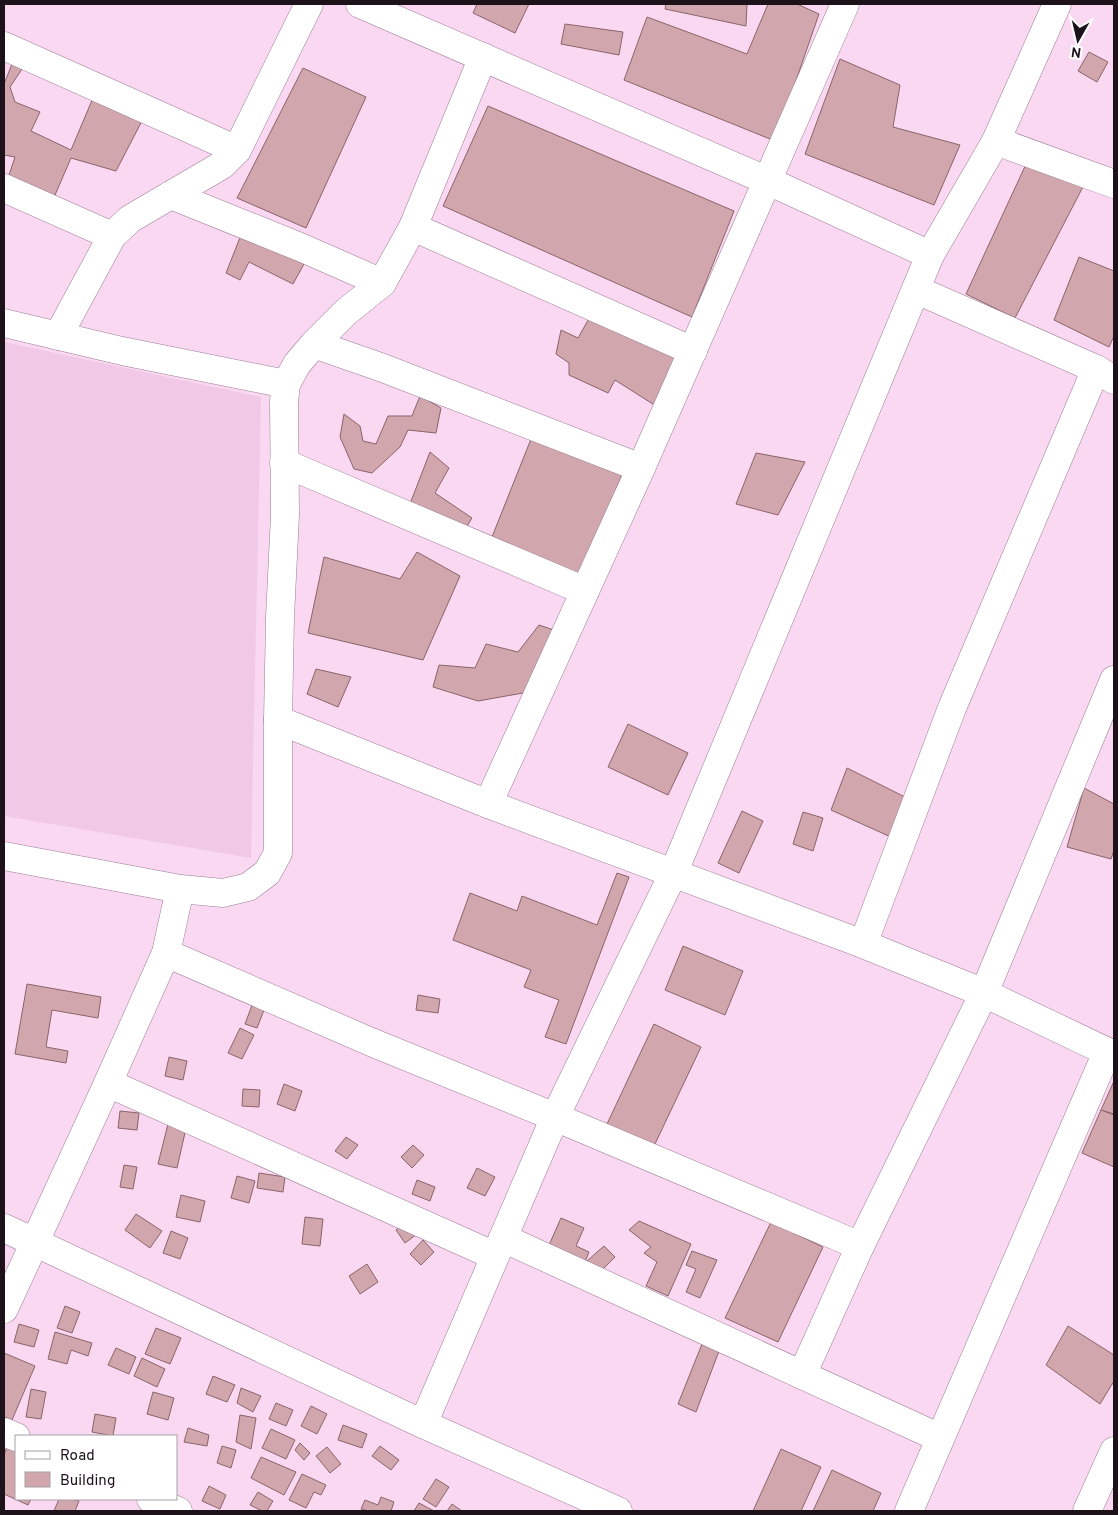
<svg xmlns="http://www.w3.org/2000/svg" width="1118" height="1515" font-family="Overpass,sans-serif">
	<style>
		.built { fill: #f1c9e7 }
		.building { fill: #d1a7ad; stroke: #8a646a }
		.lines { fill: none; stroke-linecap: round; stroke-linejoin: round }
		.minor-casing { stroke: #9c7e95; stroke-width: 29 }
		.minor { stroke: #fff; stroke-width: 28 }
	</style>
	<rect width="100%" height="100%" fill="#fad8f1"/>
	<!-- built -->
	<path class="built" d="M4 342 261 397 251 858 4 816Z"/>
	<!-- building -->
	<g class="building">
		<path d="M477 4H529L515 33 473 13Z"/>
		<path d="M666 4H747L746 26 665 9Z"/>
		<path d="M768 4H797L819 14 775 141 624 80 647 17 747 54Z"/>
		<path d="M565 24 623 32 619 55 561 44Z"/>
		<path d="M1089 52 1108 62 1097 82 1078 71Z"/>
		<path d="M840 59 900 85 893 127 960 145 934 205 805 154Z"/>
		<path d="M12 64 22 69 10 87 15 102 40 112 31 131 71 150 93 98 144 117 116 171 71 158 52 202 8 178 15 157 4 155V84Z"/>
		<path d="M303 68 366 97 306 228 237 198Z"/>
		<path d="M488 106 734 211 692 317 443 206Z"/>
		<path d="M1027 162 1086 181 1015 318 966 294Z"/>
		<path d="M241 235 304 264 293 284 249 262 240 280 226 273Z"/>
		<path d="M1079 257 1114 271V336L1109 347 1054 320Z"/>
		<path d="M591 315 678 358 656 406 615 380 608 393 569 375V363L556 354 561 330 578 338Z"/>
		<path d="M420 396 441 408 436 433 408 430 400 447 372 473 354 469 340 437 344 414 360 426 363 441 376 444 388 416H412Z"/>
		<path d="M531 439 622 475 580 575 488 547Z"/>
		<path d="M430 452 449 468 435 493 472 518 462 534 408 509Z"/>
		<path d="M756 453 805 462 778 515 736 504Z"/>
		<path d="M417 552 460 576 423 660 308 633 324 557 400 579Z"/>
		<path d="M539 625 554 630 538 671 523 693 478 701 433 687 439 665 475 668 486 644 518 652Z"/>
		<path d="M316 669 351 677 338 707 307 694Z"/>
		<path d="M628 724 688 753 668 795 608 767Z"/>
		<path d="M847 768 911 800 893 838 831 810Z"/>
		<path d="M1084 788 1114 804V850L1111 859 1067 847Z"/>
		<path d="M742 811 763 821 739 873 718 863Z"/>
		<path d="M803 812 823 818 813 851 793 844Z"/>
		<path d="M617 873 629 877 566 1044 545 1037 559 1000 524 987 531 970 453 940 470 893 517 911 522 896 597 925Z"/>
		<path d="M683 946 743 971 725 1015 665 990Z"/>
		<path d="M27 984 101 997 98 1018 52 1010 46 1047 68 1051 66 1063 15 1054Z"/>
		<path d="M418 995 440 999 438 1013 416 1010Z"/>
		<path d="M255 997 266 1005 257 1028 245 1024Z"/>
		<path d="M654 1024 701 1047 654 1146 607 1124Z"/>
		<path d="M240 1028 254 1035 242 1059 228 1053Z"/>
		<path d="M169 1057 187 1061 183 1080 165 1076Z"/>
		<path d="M1114 1081V1114L1101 1110Z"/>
		<path d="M284 1084 302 1091 295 1111 277 1104Z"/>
		<path d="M243 1089 260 1090 259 1107 242 1106Z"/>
		<path d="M1101 1110 1114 1115V1167L1082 1153Z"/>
		<path d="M120 1111 139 1113 137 1130 118 1128Z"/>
		<path d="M169 1120 187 1124 177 1168 158 1164Z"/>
		<path d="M346 1137 358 1145 347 1159 335 1151Z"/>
		<path d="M413 1145 424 1155 412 1168 401 1157Z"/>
		<path d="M124 1165 137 1167 133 1189 120 1187Z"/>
		<path d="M477 1168 495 1177 485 1196 467 1188Z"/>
		<path d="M259 1173 285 1177 283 1192 257 1188Z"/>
		<path d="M237 1176 255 1181 249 1203 231 1198Z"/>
		<path d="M417 1180 435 1187 430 1201 412 1194Z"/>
		<path d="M181 1195 205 1201 200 1222 176 1217Z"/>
		<path d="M136 1214 162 1231 150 1248 125 1230Z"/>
		<path d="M305 1217 323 1219 320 1246 302 1244Z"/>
		<path d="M561 1218 584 1228 576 1246 589 1252 583 1267 546 1252Z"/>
		<path d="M408 1221 417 1234 405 1243 396 1230Z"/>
		<path d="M639 1221 691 1244 668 1296 646 1286 657 1262 644 1253 651 1247 629 1230Z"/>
		<path d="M771 1222 823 1247 778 1342 725 1318Z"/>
		<path d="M171 1231 188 1238 180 1259 163 1253Z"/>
		<path d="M423 1240 434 1252 421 1265 410 1254Z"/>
		<path d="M604 1246 615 1257 599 1273 587 1261Z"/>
		<path d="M692 1251 717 1260 700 1298 686 1292 696 1269 686 1265Z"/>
		<path d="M367 1264 378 1282 360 1294 349 1276Z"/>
		<path d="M65 1306 80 1312 72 1333 57 1328Z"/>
		<path d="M19 1324 39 1330 34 1347 14 1342Z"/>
		<path d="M1068 1326 1114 1355V1381L1100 1404 1046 1365Z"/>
		<path d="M156 1328 181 1338 170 1364 145 1354Z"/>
		<path d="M55 1332 92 1343 88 1356 71 1350 67 1364 48 1359Z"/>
		<path d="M702 1344 719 1351 696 1412 678 1404Z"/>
		<path d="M116 1348 136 1357 129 1374 108 1365Z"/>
		<path d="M4 1353 35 1366 12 1420 4 1417Z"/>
		<path d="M142 1358 165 1369 157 1387 134 1376Z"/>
		<path d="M213 1376 235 1385 227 1402 206 1394Z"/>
		<path d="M241 1388 261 1396 253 1412 237 1403Z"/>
		<path d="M31 1389 46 1392 41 1419 26 1417Z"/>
		<path d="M153 1392 174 1398 168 1420 147 1414Z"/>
		<path d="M276 1403 293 1410 286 1426 269 1419Z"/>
		<path d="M311 1406 327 1414 317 1434 301 1426Z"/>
		<path d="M95 1414 116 1418 113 1436 92 1432Z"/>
		<path d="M240 1415 256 1418 251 1449 236 1442Z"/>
		<path d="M343 1425 367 1434 362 1448 338 1440Z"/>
		<path d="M188 1428 209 1435 207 1446 184 1442Z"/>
		<path d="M271 1429 295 1440 286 1459 262 1448Z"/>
		<path d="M300 1443 310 1453 304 1460 295 1450Z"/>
		<path d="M222 1446 236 1450 231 1468 217 1463Z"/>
		<path d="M380 1446 399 1460 391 1470 372 1456Z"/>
		<path d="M7 1447 16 1451V1499H31L28 1505 4 1494V1455Z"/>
		<path d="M327 1447 341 1464 330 1473 316 1456Z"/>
		<path d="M781 1449 821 1467 801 1511H753Z"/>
		<path d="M261 1457 296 1472 284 1495 251 1478Z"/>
		<path d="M832 1470 881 1493 873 1511H813Z"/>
		<path d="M302 1474 326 1485 321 1495 314 1492 306 1508 289 1500Z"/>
		<path d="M436 1479 449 1487 436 1507 423 1499Z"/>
		<path d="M209 1486 226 1495 220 1509 202 1501Z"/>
		<path d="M258 1492 273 1501 267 1511H262L250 1505Z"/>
		<path d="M381 1497 394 1502 391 1511H368L361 1509 365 1500 378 1505Z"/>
		<path d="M59 1499H72L79 1501 75 1511H54Z"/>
		<path d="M419 1503 434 1511H414Z"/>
		<path d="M452 1504 462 1511H447Z"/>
	</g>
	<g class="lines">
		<!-- minor casing -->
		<g class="minor-casing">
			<g id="minor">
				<path d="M360 4 768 181 930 255"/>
				<path d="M4 46 237 150"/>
				<path d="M996 141 1114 184"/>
				<path d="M4 188 112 236"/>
				<path d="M171 195 300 247 382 283"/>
				<path d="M413 227 693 351"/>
				<path d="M917 290 1096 369 1114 380"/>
				<path d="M4 323 122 351 286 384"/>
				<path d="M58 336 112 236 130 219 222 165 237 150 309 4"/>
				<path d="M314 344 383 368 641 468"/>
				<path d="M284 463 585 591"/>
				<path d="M278 720 488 804 863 944 984 993 1114 1055"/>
				<path d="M488 804 641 468 845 4"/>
				<path d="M4 856 180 889 223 893 248 887 267 873 278 853V720L280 617 285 515 284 401 286 384 297 364 314 344 346 312 382 283 413 227 483 57"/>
				<path d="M863 944 952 708 1096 369"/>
				<path d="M166 953 371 1042 555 1117 860 1246"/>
				<path d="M108 1083 495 1256"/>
				<path d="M4 1228 423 1424 618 1511"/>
				<path d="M503 1238 940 1438"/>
				<path d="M4 1309 108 1083 166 953 180 889"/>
				<path d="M802 1375 860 1246 984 993 1114 680"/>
				<path d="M423 1424 555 1117 673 874 930 255 996 141 1057 4"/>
				<path d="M4 1432 16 1437"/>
				<path d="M151 1499 178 1511"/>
				<path d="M909 1511 1107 1052"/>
				<path d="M1087 1511 1114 1451"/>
			</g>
		</g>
		<!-- minor -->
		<use href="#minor" class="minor"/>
	</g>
	<!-- border -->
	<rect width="1118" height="1515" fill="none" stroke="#1d121a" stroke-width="10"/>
	<!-- legend -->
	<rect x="15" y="1435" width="162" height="65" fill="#ffffff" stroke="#a5a0a3"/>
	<rect x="25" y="1451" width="25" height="8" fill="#ffffff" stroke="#a5a0a3"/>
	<text x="60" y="1460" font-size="15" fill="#1d121a">Road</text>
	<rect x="25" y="1472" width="25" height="15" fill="#d1a7ad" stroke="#a5a0a3"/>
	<text x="60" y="1485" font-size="15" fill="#1d121a">Building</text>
	<!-- north arrow -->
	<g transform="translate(1078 40) rotate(188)" stroke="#ffffff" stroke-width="4" paint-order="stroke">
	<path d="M0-4L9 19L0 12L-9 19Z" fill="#1d121a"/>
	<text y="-8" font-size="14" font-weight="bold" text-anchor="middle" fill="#1d121a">N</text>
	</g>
</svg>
